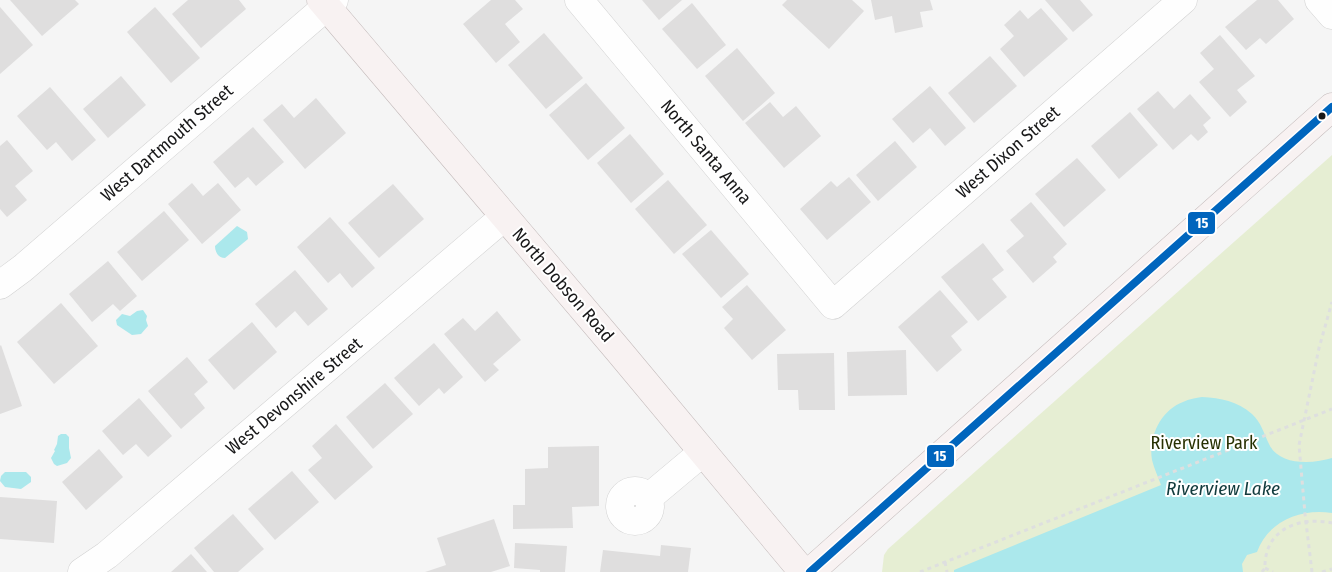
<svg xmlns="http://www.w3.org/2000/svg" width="1332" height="572" font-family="'Fira Sans Condensed',sans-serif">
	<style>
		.green { fill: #e6eed3 }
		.water { fill: #abe8ec }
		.building { fill: #dfdede }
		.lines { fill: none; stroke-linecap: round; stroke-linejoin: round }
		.minor-casing { stroke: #d2d2d2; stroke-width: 29 }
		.major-casing { stroke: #c4bbbb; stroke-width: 29 }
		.path { stroke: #dedfdf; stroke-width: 3; stroke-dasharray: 4 4; stroke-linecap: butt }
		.minor { stroke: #fefefe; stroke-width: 28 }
		.major { stroke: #f8f2f2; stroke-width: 28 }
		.bus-1-casing { stroke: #fff; stroke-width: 11 }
		.bus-1 { stroke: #0065bd; stroke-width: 8 }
		.bus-dot { fill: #181819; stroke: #fff; stroke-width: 2 }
		.labels { text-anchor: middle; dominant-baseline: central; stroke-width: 4; stroke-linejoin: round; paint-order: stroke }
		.street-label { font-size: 18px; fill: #181819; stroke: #fff }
		.park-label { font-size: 18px; fill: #273103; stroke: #fff }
		.water-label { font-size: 19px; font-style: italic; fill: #113b3d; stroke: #fff }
		.line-badge { stroke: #fff; stroke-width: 2 }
		.badge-label { font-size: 14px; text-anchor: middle; font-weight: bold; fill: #fff }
	</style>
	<rect width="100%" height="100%" fill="#f5f5f5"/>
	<!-- green -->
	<path class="green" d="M1332 155V572H882L884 555 888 549Z"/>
	<!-- water -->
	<g class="water">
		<path d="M237 226 247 232 248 239 225 258C219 258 215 253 215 246Z"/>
		<path d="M143 310 147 316 146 320 148 326 141 334 132 335 117 325 116 320 122 314 130 316 137 311Z"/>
		<path d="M1202 397C1221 398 1237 401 1252 414 1261 422 1264 434 1269 444 1279 466 1313 464 1332 458V513C1301 508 1268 521 1257 552L1247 555 1242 564 1243 572H954V570L1161 485C1158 477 1154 468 1152 460 1148 437 1161 410 1183 402 1189 399 1196 398 1202 397Z"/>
		<path d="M61 434H66L69 437V448L71 458 67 463 57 466 54 464 51 458 55 451 54 450 57 444 58 436Z"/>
		<path d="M5 472H26L31 477V482L21 489 5 487 0 481 1 476Z"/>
	</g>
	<!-- building -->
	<g class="building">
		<path d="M10 0H75L79 4 42 36Z"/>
		<path d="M188 0H239L246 9 201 48 172 14Z"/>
		<path d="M491 0H515L523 9 505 24 520 42 496 63 463 24Z"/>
		<path d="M642 0H682L659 20Z"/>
		<path d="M787 0H852L864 11 829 49 782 5Z"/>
		<path d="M871 0H930L933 10 920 12 923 27 895 33 892 16 875 20Z"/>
		<path d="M1045 0H1080L1093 15 1073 32Z"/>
		<path d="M1257 0H1278L1294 19 1266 44 1260 38 1246 50 1225 27Z"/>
		<path d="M692 3 726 45 697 69 662 29Z"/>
		<path d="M0 7 33 45 0 74Z"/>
		<path d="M155 7 200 58 171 83 127 32Z"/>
		<path d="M1041 8 1068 39 1024 77 1000 49 1014 36 1004 25 1020 10 1028 19Z"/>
		<path d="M544 33 583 78 546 109 508 65Z"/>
		<path d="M1220 35 1255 76 1237 90 1247 102 1230 117 1199 82 1214 69 1200 53Z"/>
		<path d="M737 48 775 93 743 121 705 76Z"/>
		<path d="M990 56 1017 86 974 123 948 93Z"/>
		<path d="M121 76 146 105 108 138 83 109Z"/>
		<path d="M586 83 625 128 588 160 549 115Z"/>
		<path d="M930 86 966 128 945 146 930 128 913 143 892 119Z"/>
		<path d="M50 87 96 140 72 161 56 142 47 150 17 116Z"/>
		<path d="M1158 91 1174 109 1190 94 1211 118 1203 125 1208 132 1198 141 1191 134 1173 150 1137 109Z"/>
		<path d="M316 98 346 133 305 169 263 120 282 104 294 118Z"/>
		<path d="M770 102 783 117 796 106 821 136 784 168 745 123Z"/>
		<path d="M1130 112 1158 145 1119 179 1091 146Z"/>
		<path d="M253 127 284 162 256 186 248 177 235 188 213 162Z"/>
		<path d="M630 134 664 174 631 203 597 163Z"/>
		<path d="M7 140 33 171 15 186 27 200 7 217 0 209V146Z"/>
		<path d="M895 141 917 167 878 201 856 175Z"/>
		<path d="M1077 158 1106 190 1064 227 1035 194Z"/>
		<path d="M849 177 871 202 827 240 800 209 831 181 837 187Z"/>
		<path d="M668 180 707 225 674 254 635 209Z"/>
		<path d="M192 183 203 196 218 183 241 210 202 244 168 204Z"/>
		<path d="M393 184 424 219 379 258 348 223Z"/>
		<path d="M1031 202 1067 244 1053 257 1057 262 1033 283 1006 251 1024 236 1010 220Z"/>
		<path d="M164 211 189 240 142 281 117 252Z"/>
		<path d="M330 217 375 268 352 288 340 273 328 283 297 247Z"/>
		<path d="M711 230 749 274 721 298 682 254Z"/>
		<path d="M983 243 1004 270 992 279 1007 297 978 321 941 277Z"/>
		<path d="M108 261 137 296 120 311 113 304 92 322 69 294Z"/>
		<path d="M295 270 328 309 308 326 295 311 276 328 255 304Z"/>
		<path d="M747 285 786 330 752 360 724 328 733 319 722 307Z"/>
		<path d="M940 290 968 322 951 336 962 350 937 372 898 327Z"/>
		<path d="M61 303 98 346 54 384 17 342Z"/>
		<path d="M497 311 521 340 493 364 499 370 485 382 444 334 463 318 475 331Z"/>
		<path d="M252 322 277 352 234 390 208 360Z"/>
		<path d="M434 343 463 377 444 394 439 388 419 406 394 378Z"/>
		<path d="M1 345 22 406 0 414V346Z"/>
		<path d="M906 350 907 395 848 396 847 352Z"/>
		<path d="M834 353 835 410H799L798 390H778L777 354Z"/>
		<path d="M187 357 208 382 194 394 205 408 181 429 148 391Z"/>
		<path d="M385 383 413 414 373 449 346 417Z"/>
		<path d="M139 398 172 436 148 457 136 444 123 455 102 431Z"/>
		<path d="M336 424 373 467 335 500 308 470 322 458 312 446Z"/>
		<path d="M599 446V506L572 507 573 528 513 529V505H525V469L548 468V447Z"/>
		<path d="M99 449 123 477 86 510 62 482Z"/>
		<path d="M292 471 319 502 275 540 248 509Z"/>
		<path d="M0 497 57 501 54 543 0 539Z"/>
		<path d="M233 514 264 549 238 572H214L194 548Z"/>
		<path d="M494 519 510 566 491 572H425L446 565 437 538Z"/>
		<path d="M515 543 567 546 565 572H540V570L514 568Z"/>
		<path d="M661 545 691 548 688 572H600L603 550 660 556Z"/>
		<path d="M191 554 207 572H171Z"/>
	</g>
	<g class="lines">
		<!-- minor casing -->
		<g class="minor-casing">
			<g id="minor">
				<path d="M579 0 833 305 1183 0"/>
				<path d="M1319 0 1332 15"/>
				<path d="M0 285 23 268 334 0"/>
				<circle cx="635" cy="506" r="15"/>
				<path d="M648 498 703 452"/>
				<path d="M82 572 107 555 504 217"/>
			</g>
		</g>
		<!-- major casing -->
		<g class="major-casing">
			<g id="major">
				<path d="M321 0 618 350 803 572"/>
				<path d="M810 572 1332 107"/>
			</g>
		</g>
		<!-- path -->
		<g class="path">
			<path d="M945 562 947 572"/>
			<path d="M1265 568 1273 572"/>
			<path d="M920 572 1332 409"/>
			<path d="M1262 572 1265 568C1264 530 1298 516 1332 523"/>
			<path d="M1312 572 1305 514 1299 445 1319 348 1332 302"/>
			<path d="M1322 572 1332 569"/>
		</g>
		<!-- minor -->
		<use href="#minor" class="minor"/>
		<!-- major -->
		<use href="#major" class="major"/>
		<!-- bus-1 casing -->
		<g class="bus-1-casing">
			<path id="bus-1" d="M810 572 1332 107"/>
		</g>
		<!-- bus-1 -->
		<use href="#bus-1" class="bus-1"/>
	</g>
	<!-- markers -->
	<circle class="bus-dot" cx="1322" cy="116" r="4.5"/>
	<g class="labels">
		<!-- street labels -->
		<g class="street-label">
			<text transform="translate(167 143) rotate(-41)">West Dartmouth Street</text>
			<text transform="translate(706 152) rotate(50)">North Santa Anna</text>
			<text transform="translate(1008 152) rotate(-41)">West Dixon Street</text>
			<text transform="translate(563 285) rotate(49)">North Dobson Road</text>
			<text transform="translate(294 396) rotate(-40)">West Devonshire Street</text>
		</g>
		<!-- park labels -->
		<g class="park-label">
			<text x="1204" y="443">Riverview Park</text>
		</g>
		<!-- water labels -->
		<g class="water-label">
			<text x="1223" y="488">Riverview Lake</text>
		</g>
	</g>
	<g class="line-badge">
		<rect x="1187" y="211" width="29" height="24" rx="5" fill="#0065bd"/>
		<rect x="926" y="444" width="29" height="24" rx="5" fill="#0065bd"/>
	</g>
	<g class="badge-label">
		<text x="1202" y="228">15</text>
		<text x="940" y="461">15</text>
	</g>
</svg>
